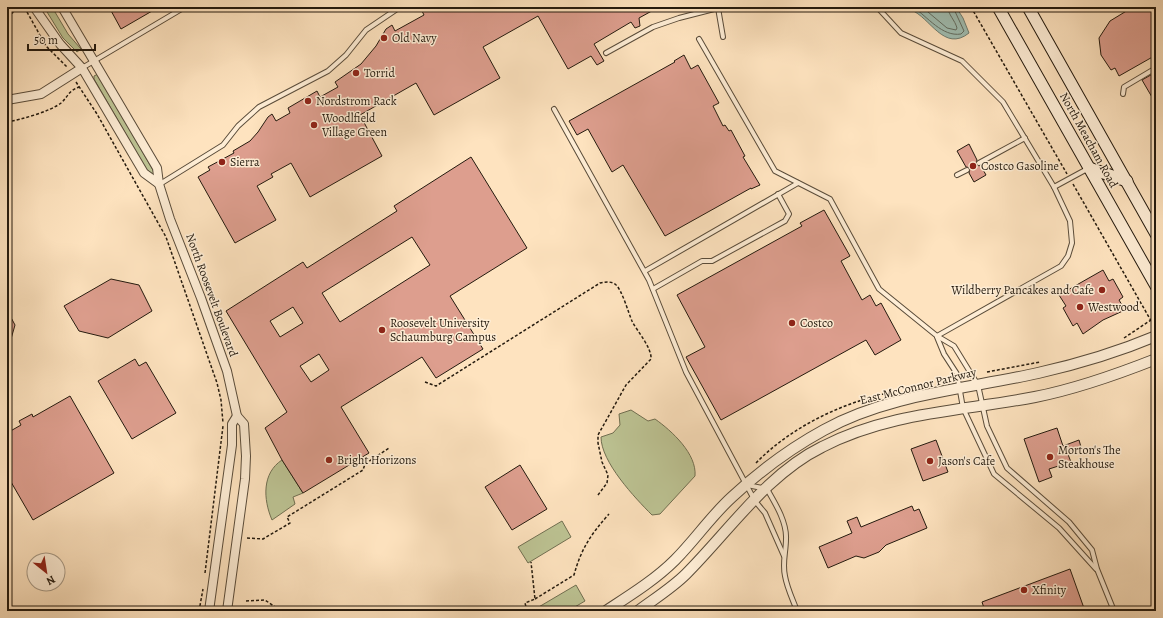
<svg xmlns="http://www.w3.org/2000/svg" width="1163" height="618" font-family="Alegreya,serif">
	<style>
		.green { fill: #bdc494; stroke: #706f51 }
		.water { fill: #a0beb2; stroke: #6e7c70 }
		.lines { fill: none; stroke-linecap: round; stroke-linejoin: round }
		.shore { stroke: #626c60; stroke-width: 1 }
		.building { fill: #dd9e8e; stroke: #241a0e; fill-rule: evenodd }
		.service-casing { stroke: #5a4c3a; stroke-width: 6 }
		.minor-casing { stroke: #5a4c3a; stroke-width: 10 }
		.tertiary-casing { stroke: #5a4c3a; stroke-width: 12 }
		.secondary-casing { stroke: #241a0e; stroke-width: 13 }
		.path { stroke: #241a0e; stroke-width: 1.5; stroke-dasharray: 3 2; stroke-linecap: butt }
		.service { stroke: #feedd5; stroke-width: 4 }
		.minor { stroke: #feedd5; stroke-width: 8 }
		.tertiary { stroke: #feedd5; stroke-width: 10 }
		.secondary { stroke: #feedd5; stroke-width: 11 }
		.poi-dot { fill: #8f2418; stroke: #feedd5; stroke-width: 1.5 }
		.labels { text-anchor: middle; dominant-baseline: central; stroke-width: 3; stroke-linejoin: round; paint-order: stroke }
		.poi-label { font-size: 12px; fill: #241a0e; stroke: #feedd5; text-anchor: start }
		.street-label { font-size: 12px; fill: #241a0e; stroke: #feedd5 }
	</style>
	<rect width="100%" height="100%" fill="#fee3bf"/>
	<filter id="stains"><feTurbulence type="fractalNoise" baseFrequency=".005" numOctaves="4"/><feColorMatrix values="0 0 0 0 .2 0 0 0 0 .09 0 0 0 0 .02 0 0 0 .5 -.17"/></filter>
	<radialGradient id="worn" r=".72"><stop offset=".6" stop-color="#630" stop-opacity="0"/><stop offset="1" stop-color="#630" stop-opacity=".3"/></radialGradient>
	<!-- green -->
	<g class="green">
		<path d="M44 7H52L68 34 81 49 77 52 63 38Z"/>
		<path d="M98 74 154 172V175L146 169 94 79V76Z"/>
		<path d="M631 410 648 421 655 419C672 431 697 454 695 476L660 514 652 515C635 498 601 462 601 437L613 433 620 425 619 414Z"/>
		<path d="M282 460 303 493 293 497 295 504 272 520C263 499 262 473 282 460Z"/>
		<path d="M562 521 571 537 528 563 518 547Z"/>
		<path d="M576 585 585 601 568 611H539L537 608Z"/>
	</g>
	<!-- water -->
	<path class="water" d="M897 7H956L963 18 969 33C944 53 930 17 911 10 907 9 902 10 898 9Z"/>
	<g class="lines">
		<!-- shore -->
		<g class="shore">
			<path d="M913 7C928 17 942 37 961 34L964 31 953 7"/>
			<path d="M922 7 947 28 956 30 957 28C955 20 948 15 948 7"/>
		</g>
	</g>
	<!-- building -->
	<g class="building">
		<path d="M109 7H159L121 29Z"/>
		<path d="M424 7H659L639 18 640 26 635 28 631 22 594 44 604 61 597 65 591 56 568 69 538 16 483 47 500 78 434 115 416 83 360 115 382 156 310 197 291 163 271 174 273 177 257 186 276 220 235 243 198 177 210 170 208 167 234 153 233 151 250 141 258 132 268 117 272 114 276 121 290 113 288 108 317 91 320 97 338 87 335 82 361 64 376 46 386 29 392 25 395 31 424 15 421 9Z"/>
		<path d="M1133 7H1156V55L1119 76 1115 68 1111 70 1101 55 1099 38 1110 21Z"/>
		<path d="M684 55 691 69 698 65 719 103 713 106 723 126 725 125 729 131 731 130 745 156 743 157 760 185 751 189V188L665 236 623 165 612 172 588 129 577 135 569 121 675 62 674 61Z"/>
		<path d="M1156 72V104L1142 80Z"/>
		<path d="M969 144 977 160 976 164 981 166 986 175 974 182 969 173 970 168 966 167 957 151Z"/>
		<path d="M471 157 527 248 450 296 483 349 436 378 422 357 341 407 369 453 303 493 282 460 265 428 287 412 226 311 303 262 307 268 397 211 394 206ZM412 237 430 265 340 322 322 293ZM293 307 303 323 280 337 270 321ZM319 354 329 370 311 382 300 366Z"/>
		<path d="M824 210 850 256 841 261 862 300 870 295 876 306 881 303 901 340 875 355 866 340 721 420 686 357 705 347 677 295 802 226 800 223Z"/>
		<path d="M1103 270 1109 281 1113 279 1123 297 1119 300 1125 310 1103 320 1083 334 1077 323 1073 326 1063 308 1066 306 1059 295Z"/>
		<path d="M111 279 139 285 152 311 108 338 79 331 64 306Z"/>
		<path d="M7 310 15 325 9 346 7 345Z"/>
		<path d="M135 359 139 366 146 362 176 413 132 439 98 381Z"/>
		<path d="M70 396 114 473 33 520 7 475V433L21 425 19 421 32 414 33 417Z"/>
		<path d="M1057 428 1063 446 1079 440 1081 447 1067 452 1071 462 1049 469 1052 477 1039 482 1024 439Z"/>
		<path d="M936 440 948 472 923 481 911 449Z"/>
		<path d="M520 465 547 509 512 530 485 487Z"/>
		<path d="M912 506 914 511 919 509 927 528 886 545 879 552 864 558 856 556 828 568 819 547 852 533 847 521 857 517 861 527Z"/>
		<path d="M1070 569 1085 611H985L982 602Z"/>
	</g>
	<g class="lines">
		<!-- service casing -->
		<g class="service-casing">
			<g id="service">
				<path d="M877 7 901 33 962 61 1003 102 1054 187 1070 221 1072 243 1068 256 1061 266 937 336"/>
				<path d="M718 8 723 37"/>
				<path d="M699 39 775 171 830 199 879 289 937 336 954 346 978 385 987 426 1007 468 1069 522 1092 550 1097 569 1114 611"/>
				<path d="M606 53 653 27 679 18 722 7"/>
				<path d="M82 68 185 7"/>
				<path d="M1123 94 1124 87 1156 68"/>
				<path d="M554 109 649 280 686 372 755 501 765 513 784 556"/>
				<path d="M979 163 1025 138"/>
				<path d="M957 175 967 170"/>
				<path d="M160 184 223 145 238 126 259 107 328 71 346 55 366 30 400 7"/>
				<path d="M1054 187 1089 168"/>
				<path d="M645 271 798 183"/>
				<path d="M653 289 702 261H712L785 221 789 214 778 194"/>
				<path d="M937 337 944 354 957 374 963 408 994 474 1059 528 1096 569"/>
				<path d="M747 485 767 489C775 503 787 522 786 539 786 552 782 563 785 576 787 588 793 600 797 611"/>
			</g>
		</g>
		<!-- minor casing -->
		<g class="minor-casing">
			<g id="minor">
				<path d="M34 7 60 44 82 68 144 173 159 184"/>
				<path d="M62 7 157 168 159 184 170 219 201 298 227 371 237 416 244 424 246 456 245 479 227 611"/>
				<path d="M7 100 41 94 82 68"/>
				<path d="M209 611 232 445V424L237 416"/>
			</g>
		</g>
		<!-- tertiary casing -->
		<g class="tertiary-casing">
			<g id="tertiary">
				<path d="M606 611C629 596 655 580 675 560 695 540 711 516 732 497 760 471 791 448 824 430 889 394 967 389 1038 373 1078 364 1118 352 1156 336"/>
				<path d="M638 611C654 599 672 588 686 574 729 531 767 474 822 447 889 412 963 411 1035 397 1076 389 1118 374 1156 359"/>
			</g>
		</g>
		<!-- secondary casing -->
		<g class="secondary-casing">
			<g id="secondary">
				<path d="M998 7 1156 286"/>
				<path d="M1028 7 1156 234"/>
				<path d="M1089 168 1127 181"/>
			</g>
		</g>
		<!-- path -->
		<g class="path">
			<path d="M971 7 1067 174"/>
			<path d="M27 12 46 46 67 67"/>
			<path d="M7 17 15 11 27 8"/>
			<path d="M76 82 97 114 166 237 217 383 221 400 223 423"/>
			<path d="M7 122C20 120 51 111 61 103 68 97 68 91 79 87"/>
			<path d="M1073 184 1154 326"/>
			<path d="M1124 338 1151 320"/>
			<path d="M987 372 1040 362"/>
			<path d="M425 382 436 386 600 283C605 282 610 281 615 284 622 289 628 312 632 321 637 331 652 348 651 359L626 385 598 435V443L602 462 608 475 607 483 598 495"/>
			<path d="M756 463C793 425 846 401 897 391"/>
			<path d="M247 538 263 539 290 523 287 517 363 470 365 464 389 448"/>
			<path d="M205 573 223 426"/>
			<path d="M535 599 574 575C581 549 591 534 609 514"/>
			<path d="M246 601 265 600 281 611"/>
			<path d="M199 611 203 589"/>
			<path d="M527 611 525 603 535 599 531 562"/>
		</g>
		<!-- service -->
		<use href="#service" class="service"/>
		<!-- minor -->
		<use href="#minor" class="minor"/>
		<!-- tertiary -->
		<use href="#tertiary" class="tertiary"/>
		<!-- secondary -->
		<use href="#secondary" class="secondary"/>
	</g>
	<!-- markers -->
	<g class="poi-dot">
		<circle cx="384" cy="38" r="4"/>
		<circle cx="356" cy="73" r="4"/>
		<circle cx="308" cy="101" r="4"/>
		<circle cx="314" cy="125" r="4"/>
		<circle cx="222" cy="162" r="4"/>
		<circle cx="973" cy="166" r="4"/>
		<circle cx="1102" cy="290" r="4"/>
		<circle cx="1080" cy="307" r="4"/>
		<circle cx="792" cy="323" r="4"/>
		<circle cx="382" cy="330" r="4"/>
		<circle cx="1050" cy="457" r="4"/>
		<circle cx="329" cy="460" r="4"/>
		<circle cx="930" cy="461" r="4"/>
		<circle cx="1024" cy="590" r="4"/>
	</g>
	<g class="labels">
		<!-- poi labels -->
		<g class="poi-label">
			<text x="392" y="38">Old Navy</text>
			<text x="364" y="73">Torrid</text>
			<text x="316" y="101">Nordstrom Rack</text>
			<text x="322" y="118">Woodlfield<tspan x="322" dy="14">Village Green</tspan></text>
			<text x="230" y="162">Sierra</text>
			<text x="981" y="166">Costco Gasoline</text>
			<text x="1094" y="290" text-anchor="end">Wildberry Pancakes and Cafe</text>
			<text x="1088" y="307">Westwood</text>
			<text x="390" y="323">Roosevelt University<tspan x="390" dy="14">Schaumburg Campus</tspan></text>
			<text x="800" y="323">Costco</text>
			<text x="1058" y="450">Morton's The<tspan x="1058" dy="14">Steakhouse</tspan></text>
			<text x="337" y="460">Bright Horizons</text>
			<text x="938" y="461">Jason's Cafe</text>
			<text x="1032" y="590">Xfinity</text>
		</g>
		<!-- street labels -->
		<g class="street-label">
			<text transform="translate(1089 140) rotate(61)">North Meacham Road</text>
			<text transform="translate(212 295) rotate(70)">North Roosevelt Boulevard</text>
			<text transform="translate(918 386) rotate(-14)">East McConnor Parkway</text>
		</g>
	</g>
	<!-- margin -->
	<rect width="1163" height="618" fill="none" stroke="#fee3bf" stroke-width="24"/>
	<rect x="8" y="8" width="1147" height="602" fill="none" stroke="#241a0e" stroke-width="2"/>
	<rect x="12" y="12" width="1139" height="594" fill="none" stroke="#241a0e"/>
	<!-- north arrow -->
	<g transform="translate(46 572) rotate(150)"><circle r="19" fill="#feedd5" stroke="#a79985"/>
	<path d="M0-3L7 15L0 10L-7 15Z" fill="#8f2418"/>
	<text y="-6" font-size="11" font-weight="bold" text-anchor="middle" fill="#241a0e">N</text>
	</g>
	<!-- scale -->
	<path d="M28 44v6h67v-6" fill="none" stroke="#241a0e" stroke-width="2"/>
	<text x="34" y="44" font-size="12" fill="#241a0e" stroke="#feedd5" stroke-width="3" paint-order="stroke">50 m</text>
	<rect width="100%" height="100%" filter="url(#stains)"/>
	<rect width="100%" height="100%" fill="url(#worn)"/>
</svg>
